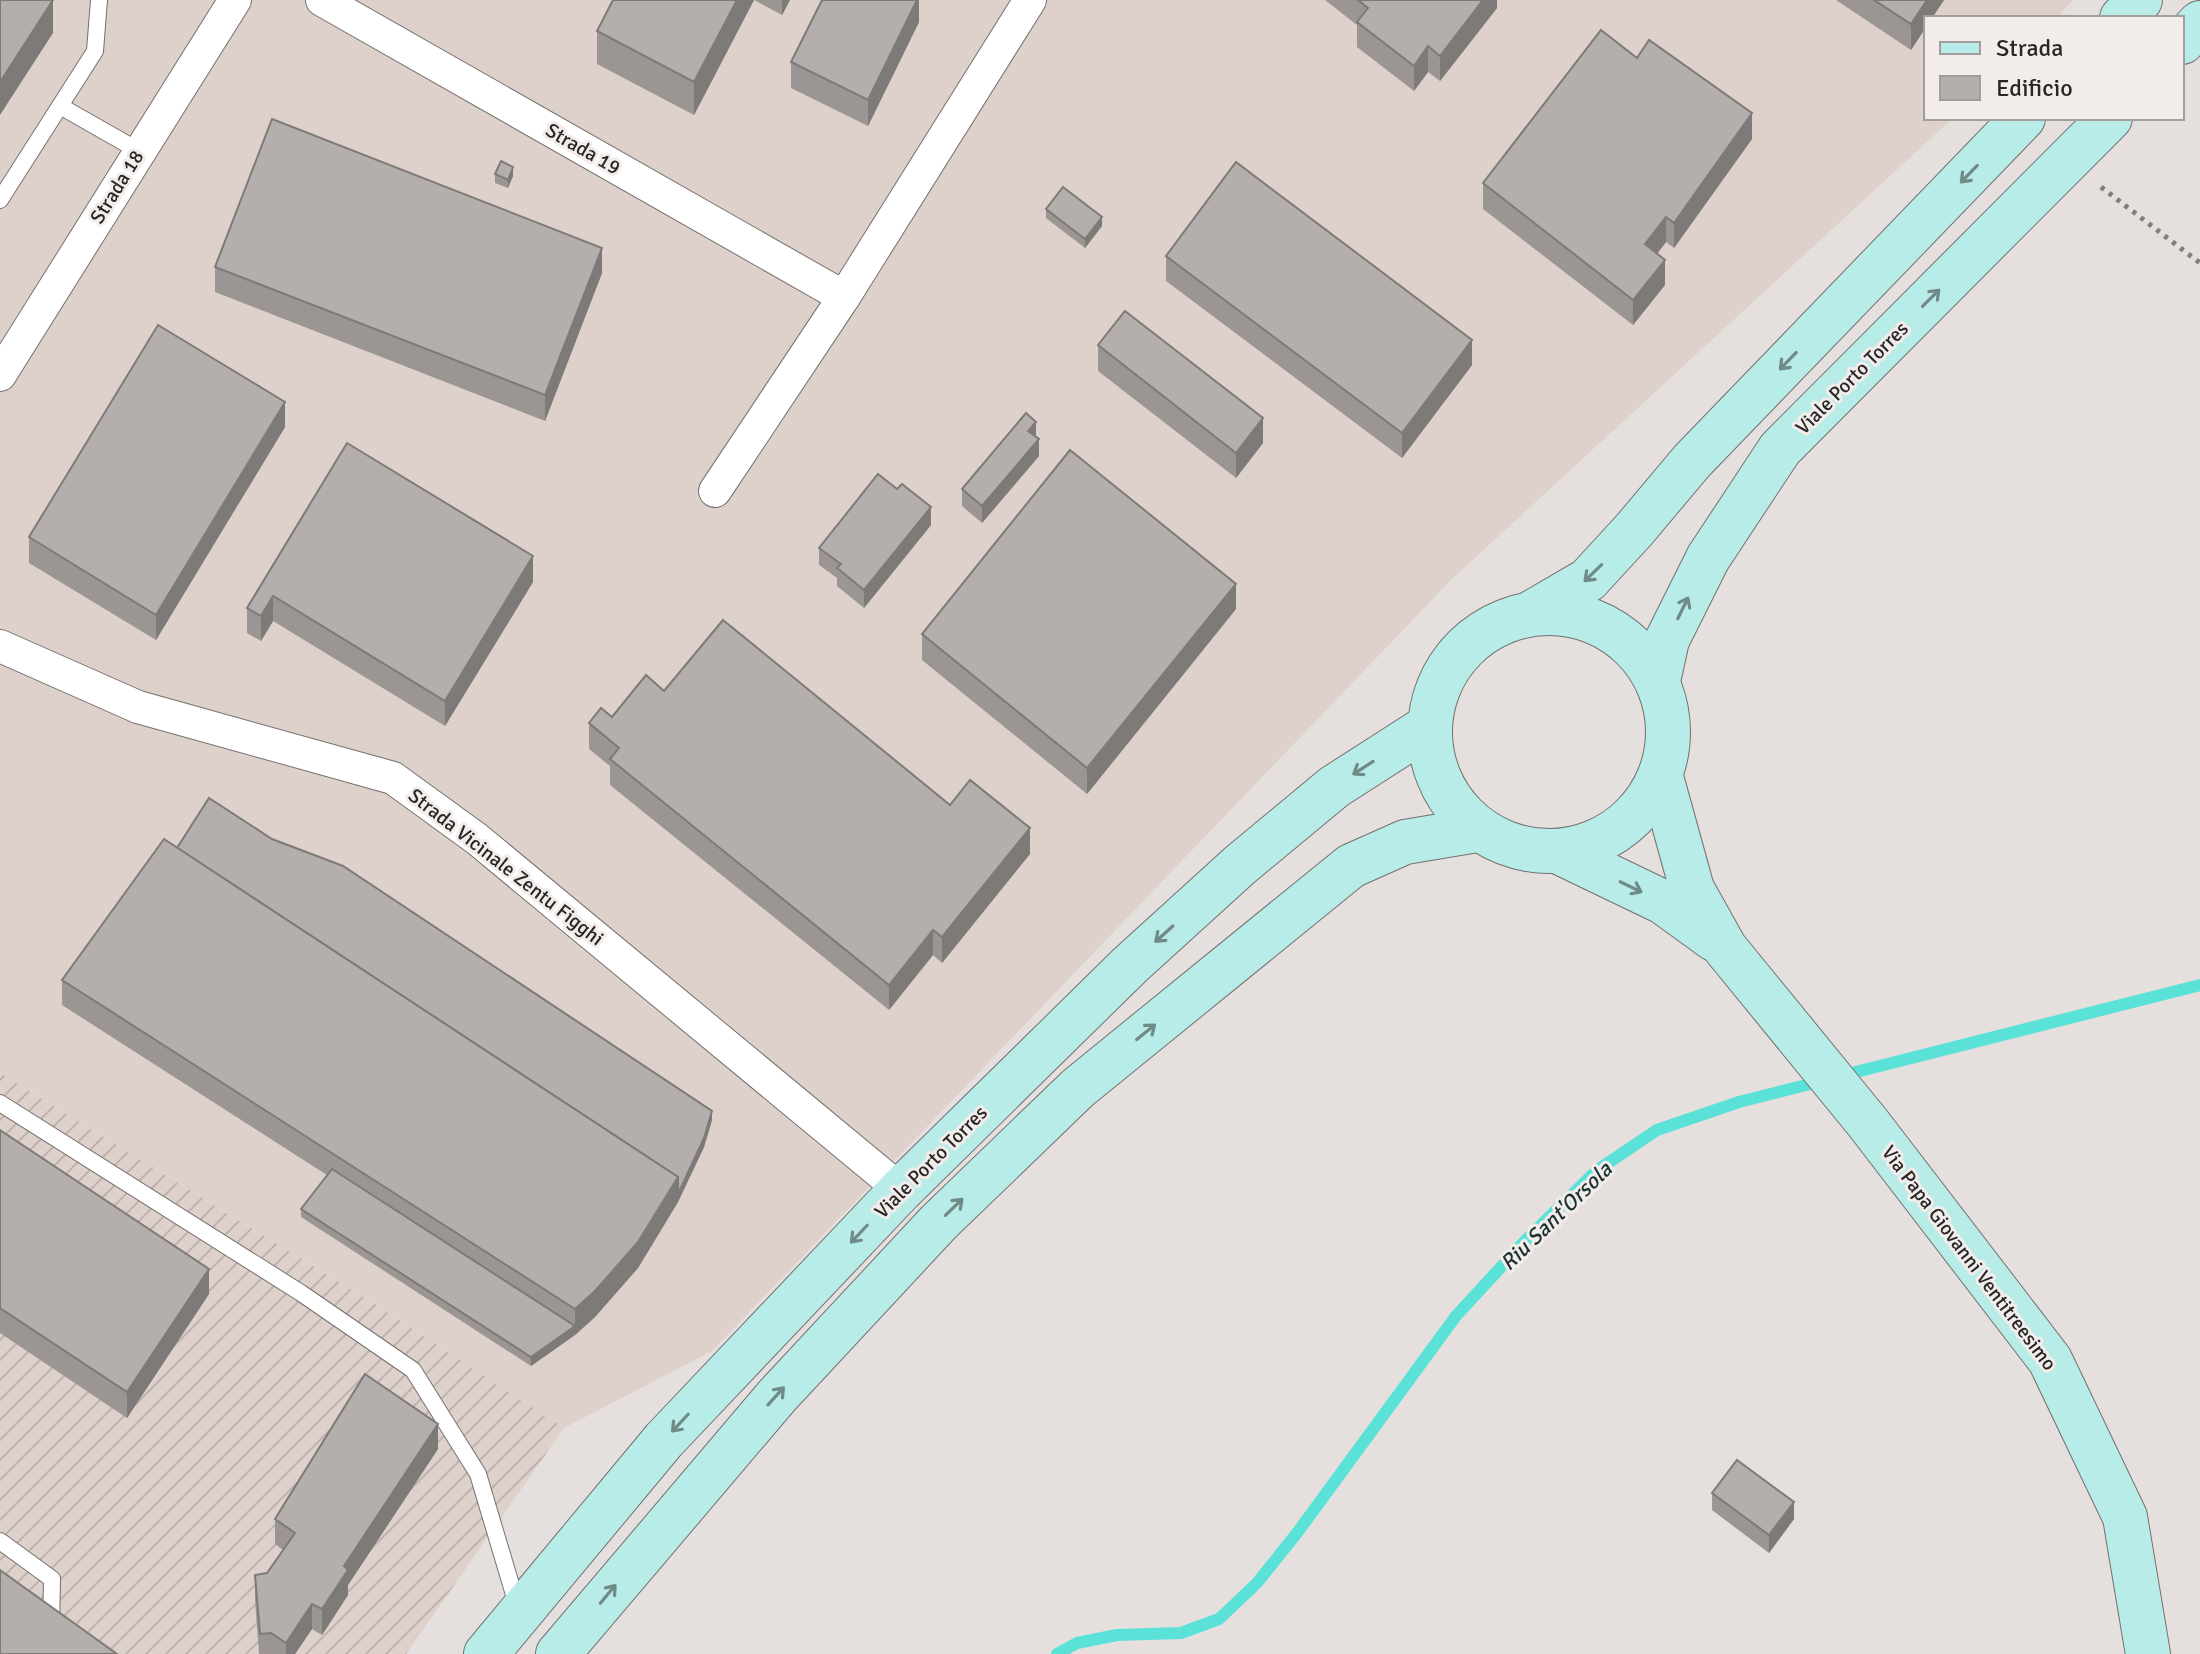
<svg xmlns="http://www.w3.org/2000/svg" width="2200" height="1654" font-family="Signika,sans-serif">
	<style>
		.built { fill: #ded1cb }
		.industrial { fill: url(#industrial-furrows) }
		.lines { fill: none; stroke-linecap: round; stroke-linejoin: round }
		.stream { stroke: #5ae2d8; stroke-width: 12 }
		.lane-casing { stroke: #74706d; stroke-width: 18 }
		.street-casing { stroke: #74706d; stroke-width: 34 }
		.secondary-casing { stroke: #74706d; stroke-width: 46 }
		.path { stroke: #817e7c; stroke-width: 5; stroke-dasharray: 4 6; stroke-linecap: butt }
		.lane { stroke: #fff; stroke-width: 16 }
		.street { stroke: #fff; stroke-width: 32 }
		.secondary { stroke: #b7ece9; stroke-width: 44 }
		.wall { fill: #9b9694 }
		.shaded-wall { fill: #7e7a78 }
		.building { fill: #b4afac; stroke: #7e7a78; stroke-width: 2 }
		.oneway { stroke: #708a88 }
		.labels { text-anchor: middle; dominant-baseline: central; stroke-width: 6; stroke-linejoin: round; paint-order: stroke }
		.street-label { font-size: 20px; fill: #292726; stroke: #f2edea }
		.water-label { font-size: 22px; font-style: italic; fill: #1c3331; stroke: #f2edea }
	</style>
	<defs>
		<pattern id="industrial-furrows" width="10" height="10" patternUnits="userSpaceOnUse" patternTransform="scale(2)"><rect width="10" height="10" fill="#ded1cb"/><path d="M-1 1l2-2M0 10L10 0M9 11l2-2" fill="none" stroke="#beb3ae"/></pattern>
	</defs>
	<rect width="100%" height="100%" fill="#e5e0dd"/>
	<!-- built -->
	<path class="built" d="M0 0H2073L2057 18H1926V118H1953L1452 579 712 1351 564 1428 376 1305 0 1073Z"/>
	<!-- industrial -->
	<path class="industrial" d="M0 1073 376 1305 564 1428 406 1654H0Z"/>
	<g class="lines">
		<!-- stream -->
		<g class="stream">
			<path d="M1840 1076 2200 985"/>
			<path d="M1057 1654 1077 1643 1117 1635 1181 1633 1219 1619 1257 1583 1297 1533 1456 1316 1525 1241 1596 1171 1657 1130 1739 1102 1822 1081"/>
		</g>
		<!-- lane casing -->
		<g class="lane-casing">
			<g id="lane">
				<path d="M60 106 139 151"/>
				<path d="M0 200 95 51 99 0"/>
				<path d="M0 1103 301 1293 413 1370 478 1474 518 1608"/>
				<path d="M0 1541 52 1579 51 1629"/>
			</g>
		</g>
		<!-- street casing -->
		<g class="street-casing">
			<g id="street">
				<path d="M322 0 844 297"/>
				<path d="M0 375 235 0"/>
				<path d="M715 491 844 297 1030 0"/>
				<path d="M0 646 138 707 393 778 477 839 901 1190"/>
			</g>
		</g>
		<!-- secondary casing -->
		<g class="secondary-casing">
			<g id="secondary">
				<path d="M2122 18 2140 0"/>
				<path d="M2182 42 2200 23"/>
				<path d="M1533 612 1588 580 1634 530 1692 461 2023 118"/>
				<circle cx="1549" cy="732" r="119"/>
				<path d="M1658 681 1667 640 1708 558 1780 449 2110 118"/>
				<path d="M1661 777 1692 889 1725 948 1868 1123 2050 1360 2125 1517 2148 1654"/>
				<path d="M1561 853 1663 902 1714 939"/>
				<path d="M486 1654 664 1440 901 1190 1130 965 1240 865 1334 787 1429 726"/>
				<path d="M558 1654 777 1396 939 1222 1078 1088 1351 866 1405 842 1477 830"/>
			</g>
		</g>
		<!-- path -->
		<path class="path" d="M2101 187 2200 263"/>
		<!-- lane -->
		<use href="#lane" class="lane"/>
		<!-- street -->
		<use href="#street" class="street"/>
		<!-- secondary -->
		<use href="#secondary" class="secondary"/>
	</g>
	<!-- wall -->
	<g class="wall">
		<path d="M613 0H790L782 15 754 0 694 115 597 64V31Z"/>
		<path d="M919 0V22L868 126 791 88V62Z"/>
		<path d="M1325 0H1497V8L1440 81 1428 72 1414 91 1357 47V25Z"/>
		<path d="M1836 0H1944L1932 18H1926V27L1911 50Z"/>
		<path d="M1637 58 1752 139 1674 248 1666 242 1657 254 1665 285 1633 325 1483 209V183Z"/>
		<path d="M495 174 513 176 508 188 495 183Z"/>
		<path d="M1046 209 1102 226 1085 248 1046 218Z"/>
		<path d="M1166 256 1472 365 1402 458 1166 281Z"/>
		<path d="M215 267 602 273 545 421 215 292Z"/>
		<path d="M1098 345 1263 443 1236 478 1098 371Z"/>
		<path d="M285 427 156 640 29 563V537Z"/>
		<path d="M1036 437 1039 456 982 523 962 506V489Z"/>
		<path d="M347 443 533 582 445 726 273 621 261 641 247 633V608Z"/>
		<path d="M897 489 931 525 864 608 837 586V578L819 565V548Z"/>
		<path d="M1236 609 1087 794 922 660V634Z"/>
		<path d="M664 691 950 805 1030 854 942 963 933 955 889 1010 610 785V766L589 749V723L612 717Z"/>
		<path d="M177 848 712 1120 704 1147 678 1202 638 1268 595 1317 575 1335 531 1366 301 1217V1209L327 1175 62 1005V980Z"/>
		<path d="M0 1130 209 1294 127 1418 0 1333Z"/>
		<path d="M438 1449 348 1585V1595L322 1635 312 1629 295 1654H259L255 1600V1575L267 1573 283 1550 275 1544V1519Z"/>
		<path d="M1712 1493 1794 1519 1769 1553 1712 1510Z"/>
	</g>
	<!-- shaded-wall -->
	<g class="shaded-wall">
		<path d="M53 0V33L0 115V82Z"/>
		<path d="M737 0H754L694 115V82Z"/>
		<path d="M782 0H790L782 15Z"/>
		<path d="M917 0H919V22L868 126V100Z"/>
		<path d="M1483 0H1497V8L1440 81V56Z"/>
		<path d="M1927 0H1944L1932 18H1926V27L1911 50V24Z"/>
		<path d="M1428 46V72L1414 91V66Z"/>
		<path d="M1752 113V139L1674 248V223Z"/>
		<path d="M513 167V176L508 188V180Z"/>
		<path d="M1102 217V226L1085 248V239Z"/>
		<path d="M1666 217V242L1645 269V244Z"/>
		<path d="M602 248V273L545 421V395Z"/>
		<path d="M1665 260V285L1633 325V300Z"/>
		<path d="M1472 340V365L1402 458V433Z"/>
		<path d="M285 402V427L156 640V615Z"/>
		<path d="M1263 418V443L1236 478V453Z"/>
		<path d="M1036 422V439L1028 431Z"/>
		<path d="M1039 439V456L982 523V506Z"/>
		<path d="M931 507V525L864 608V590Z"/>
		<path d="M533 556V582L445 726V701Z"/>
		<path d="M1236 584V609L1087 794V768Z"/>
		<path d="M273 596V621L261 641V616Z"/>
		<path d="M1030 828V854L942 963V937Z"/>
		<path d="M933 930V955L889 1010V985Z"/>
		<path d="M712 1111V1120L704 1147 678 1202 638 1268 595 1317 575 1335 531 1366V1357L575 1326V1309Z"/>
		<path d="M209 1269V1294L127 1418V1392Z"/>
		<path d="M438 1424V1449L348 1585V1595L322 1635V1609L344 1566Z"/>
		<path d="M1794 1502V1519L1769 1553V1535Z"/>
		<path d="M312 1604V1629L295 1654H286V1643Z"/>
	</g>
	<!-- building -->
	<g class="building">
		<path d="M0 0H53L0 82Z"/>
		<path d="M613 0H737L694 82 597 31Z"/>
		<path d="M822 0H917L868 100 791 62Z"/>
		<path d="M1358 0H1483L1440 56 1428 46 1414 66 1357 22 1368 8Z"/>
		<path d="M1874 0H1927L1911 24Z"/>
		<path d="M1601 30 1637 58 1649 40 1752 113 1674 223 1666 217 1645 244 1665 260 1633 300 1483 183Z"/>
		<path d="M272 119 602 248 545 395 215 267Z"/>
		<path d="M501 161 513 167 508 180 495 174Z"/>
		<path d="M1236 162 1472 340 1402 433 1166 256Z"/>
		<path d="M1063 187 1102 217 1085 239 1046 209Z"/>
		<path d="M1125 311 1263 418 1236 453 1098 345Z"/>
		<path d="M158 325 285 402 156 615 29 537Z"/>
		<path d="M1026 413 1036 422 1028 431 1039 439 982 506 962 489Z"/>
		<path d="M347 443 533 556 445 701 273 596 261 616 247 608Z"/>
		<path d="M1070 450 1236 584 1087 768 922 634Z"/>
		<path d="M878 474 897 489 902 484 931 507 864 590 837 568 841 564 819 548Z"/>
		<path d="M723 620 950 805 970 780 1030 828 942 937 933 930 889 985 610 759 619 748 589 723 601 708 612 717 646 675 664 691Z"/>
		<path d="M209 798 272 839 343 866 712 1111 704 1138 678 1194V1177L177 848Z"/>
		<path d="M164 839 678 1177 638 1242 595 1291 575 1309 62 980Z"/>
		<path d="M0 1130 209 1269 127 1392 0 1308Z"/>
		<path d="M332 1169 575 1326 531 1357 301 1209Z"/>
		<path d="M365 1374 438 1424 344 1566 348 1570 322 1609 312 1604 286 1643 271 1633 260 1634 255 1575 267 1573 295 1533 275 1519Z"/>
		<path d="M1737 1460 1794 1502 1769 1535 1712 1493Z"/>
		<path d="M0 1570 117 1654H0Z"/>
	</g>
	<!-- one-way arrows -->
	<defs><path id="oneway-shaft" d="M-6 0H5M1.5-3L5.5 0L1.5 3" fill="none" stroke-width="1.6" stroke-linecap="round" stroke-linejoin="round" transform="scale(2)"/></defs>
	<g class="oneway">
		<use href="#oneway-shaft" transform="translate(1969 174) rotate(134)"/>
		<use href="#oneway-shaft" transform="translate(1931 298) rotate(-45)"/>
		<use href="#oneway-shaft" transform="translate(1788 361) rotate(134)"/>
		<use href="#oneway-shaft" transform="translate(1593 573) rotate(136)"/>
		<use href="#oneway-shaft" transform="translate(1683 608) rotate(-64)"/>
		<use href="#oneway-shaft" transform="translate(1363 768) rotate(147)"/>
		<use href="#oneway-shaft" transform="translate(1631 887) rotate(26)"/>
		<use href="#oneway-shaft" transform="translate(1164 934) rotate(138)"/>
		<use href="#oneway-shaft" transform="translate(1146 1032) rotate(-39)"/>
		<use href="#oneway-shaft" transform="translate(954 1207) rotate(-44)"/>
		<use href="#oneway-shaft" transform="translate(859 1234) rotate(133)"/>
		<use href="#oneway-shaft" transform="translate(776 1396) rotate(-48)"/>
		<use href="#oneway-shaft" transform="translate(680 1423) rotate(133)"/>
		<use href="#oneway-shaft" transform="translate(608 1594) rotate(-50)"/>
	</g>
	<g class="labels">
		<!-- street labels -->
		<g class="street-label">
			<text transform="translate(583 149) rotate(30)">Strada 19</text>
			<text transform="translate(117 187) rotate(-58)">Strada 18</text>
			<text transform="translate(1852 378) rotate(-45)">Viale Porto Torres</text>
			<text transform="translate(506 867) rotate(38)">Strada Vicinale Zentu Figghi</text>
			<text transform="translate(931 1162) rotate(-45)">Viale Porto Torres</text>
			<text transform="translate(1969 1258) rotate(53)">Via Papa Giovanni Ventitreesimo</text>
		</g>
		<!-- water labels -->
		<g class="water-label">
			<text transform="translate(1556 1216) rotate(-44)">Riu Sant'Orsola</text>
		</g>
	</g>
	<!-- legend -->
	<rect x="1924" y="16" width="260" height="104" fill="#f2edea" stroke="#a29e9c" stroke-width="2"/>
	<rect x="1940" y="42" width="40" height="12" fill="#b7ece9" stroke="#a29e9c" stroke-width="2"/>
	<text x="1996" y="56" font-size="24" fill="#292726">Strada</text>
	<rect x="1940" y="76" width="40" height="24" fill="#b4afac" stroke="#a29e9c" stroke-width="2"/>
	<text x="1996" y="96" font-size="24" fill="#292726">Edificio</text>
</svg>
